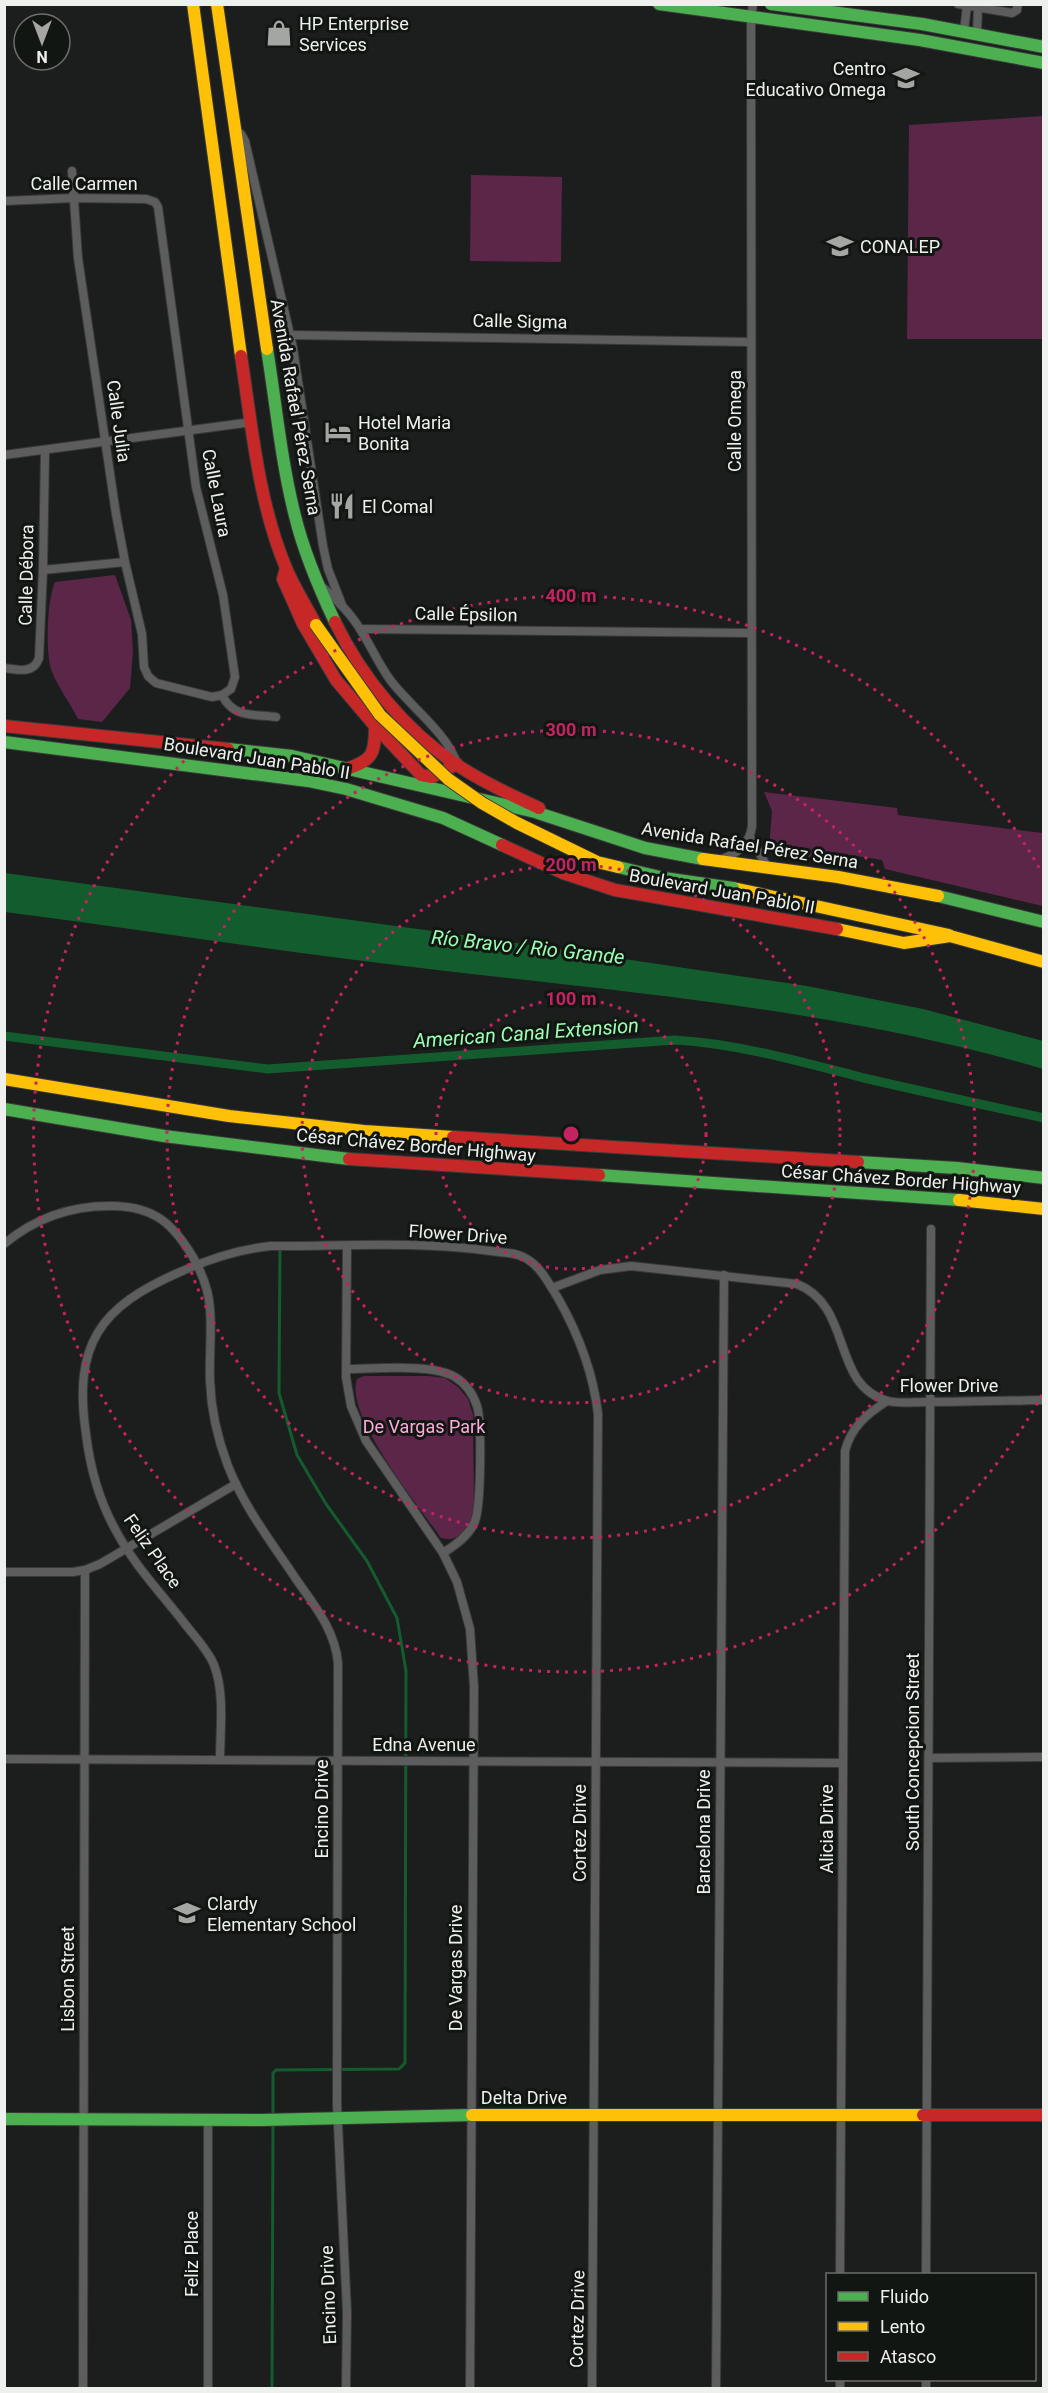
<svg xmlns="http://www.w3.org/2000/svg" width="1048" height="2393" font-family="Roboto,sans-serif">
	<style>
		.green { fill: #5c2648 }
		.water { fill: #135c2d }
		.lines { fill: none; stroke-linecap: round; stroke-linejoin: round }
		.stream { stroke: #135c2d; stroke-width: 3 }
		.canal { stroke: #135c2d; stroke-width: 9 }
		.street-casing { stroke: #383a39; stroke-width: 10 }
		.fast-casing { stroke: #383a39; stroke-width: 14 }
		.slow-casing { stroke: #383a39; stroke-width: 14 }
		.jam-casing { stroke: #383a39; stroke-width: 14 }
		.street { stroke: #5c5d5c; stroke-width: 8 }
		.fast { stroke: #4caf50; stroke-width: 12 }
		.slow { stroke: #ffc107; stroke-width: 12 }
		.jam { stroke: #c62828; stroke-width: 12 }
		.fast-bridge-casing { stroke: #383a39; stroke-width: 14; stroke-linecap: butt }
		.slow-bridge-casing { stroke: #383a39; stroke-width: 14; stroke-linecap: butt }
		.fast-bridge { stroke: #4caf50; stroke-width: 12 }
		.slow-bridge { stroke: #ffc107; stroke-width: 12 }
		.ring { fill: none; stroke: #c42362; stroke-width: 3; stroke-dasharray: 3 6 }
		.labels { text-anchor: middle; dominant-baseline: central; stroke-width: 6; stroke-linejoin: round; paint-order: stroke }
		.poi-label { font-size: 18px; fill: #edf0ed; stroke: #121613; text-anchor: start }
		.street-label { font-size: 18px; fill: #edf0ed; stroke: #121613 }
		.park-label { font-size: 18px; fill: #feacdb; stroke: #121613 }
		.water-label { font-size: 20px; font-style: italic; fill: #9bfeb2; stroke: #121613 }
		.centre { fill: #c42362; stroke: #121613; stroke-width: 3 }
		.ring-label { font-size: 18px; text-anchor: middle; font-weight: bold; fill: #c42362; stroke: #121613; stroke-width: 6; stroke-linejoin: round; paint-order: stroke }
	</style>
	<rect width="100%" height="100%" fill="#1c1e1d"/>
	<!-- green -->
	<g class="green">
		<path d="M1043 116V339H907L909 125Z"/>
		<path d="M471 175 562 177 561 262 470 261Z"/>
		<path d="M115 575 131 620 133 652 130 688 102 722 78 719C71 704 53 680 50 665 46 644 47 601 55 582Z"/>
		<path d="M764 792 897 808 898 815 1043 833V906L885 869 882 860 831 852 824 860 773 852 769 848 772 811Z"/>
		<path d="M364 1376H428L445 1378 458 1387 468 1399 473 1415 474 1511C469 1528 460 1543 441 1538 420 1507 344 1415 357 1379Z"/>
	</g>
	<!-- water -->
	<path class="water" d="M5 873 462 935 807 986 923 1009 1043 1041V1069C843 1010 635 993 429 969 287 953 146 930 5 912Z"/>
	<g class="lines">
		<!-- stream -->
		<g class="stream">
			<path d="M273 2117V2073L276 2070 399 2069 405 2063 406 1671 397 1618 367 1561 326 1504 297 1455 279 1393 280 1246"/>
			<path d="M272 2388 273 2123"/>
		</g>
		<!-- canal -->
		<path class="canal" d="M4 1036 268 1069 675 1040C740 1044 802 1062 864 1078 924 1092 984 1105 1044 1118"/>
		<!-- street casing -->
		<g class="street-casing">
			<g id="street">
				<path d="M958 4 1012 13 1017 10 1018 4"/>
				<path d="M964 31 967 6"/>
				<path d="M977 33 978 8"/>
				<path d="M235 130 241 134 245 141 293 348 323 546 328 569 342 605"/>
				<path d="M4 201 74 198 146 199 155 202 158 207 196 487 223 595 235 677 231 689 222 695 212 697 156 683 148 676 144 667 142 634 125 562 116 514 89 332 78 258 72 171"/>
				<path d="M290 335 750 342"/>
				<path d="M4 455 252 422"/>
				<path d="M43 570 125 562"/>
				<path d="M320 585C335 598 349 611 360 629 371 646 379 665 391 681 410 706 448 734 457 764"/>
				<path d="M360 629 750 633"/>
				<path d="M4 668C18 670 34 674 39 658L43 570 45 452"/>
				<path d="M222 695C233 718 253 714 276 717"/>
				<path d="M750 837 768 868"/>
				<path d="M722 859C739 853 750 843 752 826L751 17 753 4"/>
				<path d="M4 1244C35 1218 73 1205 114 1206 155 1207 173 1224 193 1257 202 1273 209 1290 210 1309 212 1333 209 1357 210 1381 211 1409 218 1440 228 1466 244 1507 272 1543 296 1579 314 1605 335 1630 338 1663L337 2104 347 2312 346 2388"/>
				<path d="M347 1246 346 1377 351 1406 366 1441 443 1553 457 1582 470 1629 474 1687 470 2388"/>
				<path d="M552 1288 600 1270 631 1266 797 1284C854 1307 830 1385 888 1401 899 1404 913 1402 925 1402 964 1402 1004 1401 1044 1400"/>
				<path d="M346 1369C373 1369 433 1363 455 1377 465 1383 473 1394 477 1406 482 1422 481 1505 475 1521 470 1535 456 1545 443 1553"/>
				<path d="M4 1572H73L85 1570 100 1564 236 1484"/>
				<path d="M929 1758 1044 1757"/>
				<path d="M4 1759 843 1763"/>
				<path d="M220 1760C220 1729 225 1693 214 1665 208 1650 195 1637 185 1624 161 1593 133 1564 115 1529 99 1500 90 1467 86 1434 73 1345 99 1307 180 1272 209 1259 240 1249 271 1246 344 1246 419 1241 491 1251 503 1253 517 1252 527 1259 541 1267 549 1284 558 1298 579 1335 593 1371 598 1414L592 2388"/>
				<path d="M840 2274 845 1451C851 1427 867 1414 887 1401"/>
				<path d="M926 2274 931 1229"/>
				<path d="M83 2388 85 1570"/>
				<path d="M208 2388V2120"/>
				<path d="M716 2388 724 1275"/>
				<path d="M840 2388V2380"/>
				<path d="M926 2388V2380"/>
			</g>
		</g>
		<!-- fast casing -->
		<g class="fast-casing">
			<g id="fast">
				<path d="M659 4 920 40 1044 63"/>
				<path d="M771 4 922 24 1044 47"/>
				<path d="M267 349C276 404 281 461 295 516 304 553 319 588 335 622"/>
				<path d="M4 742 308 781 346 789 443 818 502 845"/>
				<path d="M228 749 292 756 535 812 645 848 703 859"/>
				<path d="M938 896 1044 922"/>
				<path d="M4 1109 164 1136 349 1159"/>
				<path d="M858 1162 957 1168 1044 1178"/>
				<path d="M599 1175 959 1200"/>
				<path d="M4 2119 262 2120 472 2115"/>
			</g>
		</g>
		<!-- slow casing -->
		<g class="slow-casing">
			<g id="slow">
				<path d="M193 4 241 356"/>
				<path d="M217 4 267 349"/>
				<path d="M703 859 838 877 938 896"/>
				<path d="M733 888 949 935"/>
				<path d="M837 929 904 943 950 936 1044 962"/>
				<path d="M4 1079 229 1116 364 1131 453 1137"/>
				<path d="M959 1200 1044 1209"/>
				<path d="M472 2115H923"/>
			</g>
		</g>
		<!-- jam casing -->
		<g class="jam-casing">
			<g id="jam">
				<path d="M241 356C252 427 258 501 286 568 294 587 306 606 316 625"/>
				<path d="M286 568 283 579 303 624 336 680 375 726C375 754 373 760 346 769"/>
				<path d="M335 622C362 678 406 731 457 765 483 782 511 795 539 808"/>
				<path d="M4 726 228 749"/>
				<path d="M375 726 421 775 432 777 457 764"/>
				<path d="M502 845 563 873 615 890 837 929"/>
				<path d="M453 1137 858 1162"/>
				<path d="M349 1159 599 1175"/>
				<path d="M923 2115H1044"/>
			</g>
		</g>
		<!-- street -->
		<use href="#street" class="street"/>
		<!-- fast -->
		<use href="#fast" class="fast"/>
		<!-- slow -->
		<use href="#slow" class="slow"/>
		<!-- jam -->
		<use href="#jam" class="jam"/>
		<!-- fast-bridge casing -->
		<g class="fast-bridge-casing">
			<path id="fast-bridge" d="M618 867 664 878 733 888"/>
		</g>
		<!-- slow-bridge casing -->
		<g class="slow-bridge-casing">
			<path id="slow-bridge" d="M316 625 380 715 448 779 482 803 517 823 597 862 618 867"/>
		</g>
		<!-- fast-bridge -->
		<use href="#fast-bridge" class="fast-bridge"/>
		<!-- slow-bridge -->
		<use href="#slow-bridge" class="slow-bridge"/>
	</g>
	<!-- distance rings -->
	<g class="ring">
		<circle cx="571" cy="1134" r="135"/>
		<circle cx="571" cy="1134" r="269"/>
		<circle cx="571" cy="1134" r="404"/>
		<path d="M1042 1395A538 538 0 1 1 1042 873"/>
	</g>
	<!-- icons -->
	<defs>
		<g id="shop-bare" transform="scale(2.07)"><path d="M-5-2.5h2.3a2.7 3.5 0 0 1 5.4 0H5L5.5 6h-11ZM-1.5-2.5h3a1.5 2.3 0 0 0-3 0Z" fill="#a4a6a4" stroke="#121613" stroke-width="2.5" paint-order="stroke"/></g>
		<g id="school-bare" transform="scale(2.07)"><path d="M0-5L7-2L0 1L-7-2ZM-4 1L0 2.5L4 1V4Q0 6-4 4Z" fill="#a4a6a4" stroke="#121613" stroke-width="2.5" paint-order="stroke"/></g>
		<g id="hotel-bare" transform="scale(2.07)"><path d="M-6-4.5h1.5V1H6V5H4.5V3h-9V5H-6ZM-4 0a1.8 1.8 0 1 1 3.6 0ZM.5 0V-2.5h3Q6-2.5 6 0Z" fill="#a4a6a4" stroke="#121613" stroke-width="2.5" paint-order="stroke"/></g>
		<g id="restaurant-bare" transform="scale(2.07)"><path d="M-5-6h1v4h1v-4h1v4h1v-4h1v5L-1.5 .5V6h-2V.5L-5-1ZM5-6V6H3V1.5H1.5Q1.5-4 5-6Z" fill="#a4a6a4" stroke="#121613" stroke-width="2.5" paint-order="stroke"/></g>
	</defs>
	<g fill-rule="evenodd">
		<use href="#shop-bare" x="279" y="33"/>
		<use href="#school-bare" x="906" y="78"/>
		<use href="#school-bare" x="840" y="246"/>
		<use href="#hotel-bare" x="338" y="432"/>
		<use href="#restaurant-bare" x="342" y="506"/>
		<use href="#school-bare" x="187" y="1913"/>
	</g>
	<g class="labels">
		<!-- poi labels -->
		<g class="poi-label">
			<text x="299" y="23">HP Enterprise<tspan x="299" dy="21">Services</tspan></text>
			<text x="886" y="68" text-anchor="end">Centro<tspan x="886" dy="21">Educativo Omega</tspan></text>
			<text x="860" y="246">CONALEP</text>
			<text x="358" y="422">Hotel Maria<tspan x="358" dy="21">Bonita</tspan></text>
			<text x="362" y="506">El Comal</text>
			<text x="207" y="1903">Clardy<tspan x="207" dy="21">Elementary School</tspan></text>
		</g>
		<!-- street labels -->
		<g class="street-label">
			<text x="84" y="183">Calle Carmen</text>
			<text transform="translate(520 321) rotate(1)">Calle Sigma</text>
			<text transform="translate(296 407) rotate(80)">Avenida Rafael Pérez Serna</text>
			<text transform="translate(119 421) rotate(82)">Calle Julia</text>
			<text transform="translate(734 421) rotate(-90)">Calle Omega</text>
			<text transform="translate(217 493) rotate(79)">Calle Laura</text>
			<text transform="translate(26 575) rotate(-89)">Calle Débora</text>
			<text transform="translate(466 614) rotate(1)">Calle Épsilon</text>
			<text transform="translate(257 758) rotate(9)">Boulevard Juan Pablo II</text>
			<text transform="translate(750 845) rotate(9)">Avenida Rafael Pérez Serna</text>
			<text transform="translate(722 891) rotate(10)">Boulevard Juan Pablo II</text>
			<text transform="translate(416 1145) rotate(5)">César Chávez Border Highway</text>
			<text transform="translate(901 1179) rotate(4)">César Chávez Border Highway</text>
			<text transform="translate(458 1234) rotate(4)">Flower Drive</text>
			<text x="949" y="1385">Flower Drive</text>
			<text transform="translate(153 1551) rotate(55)">Feliz Place</text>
			<text x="424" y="1744">Edna Avenue</text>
			<text transform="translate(912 1752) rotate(-90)">South Concepcion Street</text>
			<text transform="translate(321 1809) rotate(-90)">Encino Drive</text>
			<text transform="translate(826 1829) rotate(-90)">Alicia Drive</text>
			<text transform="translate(703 1832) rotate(-90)">Barcelona Drive</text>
			<text transform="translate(579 1833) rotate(-90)">Cortez Drive</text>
			<text transform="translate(455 1968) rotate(-90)">De Vargas Drive</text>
			<text transform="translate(67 1979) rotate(-90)">Lisbon Street</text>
			<text x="524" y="2097">Delta Drive</text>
			<text transform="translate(191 2254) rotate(-90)">Feliz Place</text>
			<text transform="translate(328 2295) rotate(-92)">Encino Drive</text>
			<text transform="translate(577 2319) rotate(-89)">Cortez Drive</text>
		</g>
		<!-- park labels -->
		<g class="park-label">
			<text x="424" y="1426">De Vargas Park</text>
		</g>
		<!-- water labels -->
		<g class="water-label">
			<text transform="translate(528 947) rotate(6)">Río Bravo / Rio Grande</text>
			<text transform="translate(526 1033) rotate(-4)">American Canal Extension</text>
		</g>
	</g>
	<circle cx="571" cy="1134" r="9" class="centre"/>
	<g class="ring-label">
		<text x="571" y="602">400 m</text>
		<text x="571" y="736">300 m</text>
		<text x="571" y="871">200 m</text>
		<text x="571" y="1005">100 m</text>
	</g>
	<!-- border -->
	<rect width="1048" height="2393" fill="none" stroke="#edf0ed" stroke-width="12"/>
	<!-- legend -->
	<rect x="826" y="2273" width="210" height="108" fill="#121613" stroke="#6a6d6a" stroke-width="1.5"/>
	<rect x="838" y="2292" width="30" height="9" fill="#4caf50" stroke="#6a6d6a" stroke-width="1.5"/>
	<text x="880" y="2303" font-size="18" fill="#edf0ed">Fluido</text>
	<rect x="838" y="2322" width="30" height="9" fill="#ffc107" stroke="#6a6d6a" stroke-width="1.5"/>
	<text x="880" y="2333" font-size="18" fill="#edf0ed">Lento</text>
	<rect x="838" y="2352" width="30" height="9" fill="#c62828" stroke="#6a6d6a" stroke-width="1.5"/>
	<text x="880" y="2363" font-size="18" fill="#edf0ed">Atasco</text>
	<!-- north arrow -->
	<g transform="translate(42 42) rotate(180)"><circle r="28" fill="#121613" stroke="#6a6d6a" stroke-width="1.5"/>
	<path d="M0-4.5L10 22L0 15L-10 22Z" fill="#a4a6a4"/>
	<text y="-9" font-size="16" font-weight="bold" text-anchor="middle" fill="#edf0ed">N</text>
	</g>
</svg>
